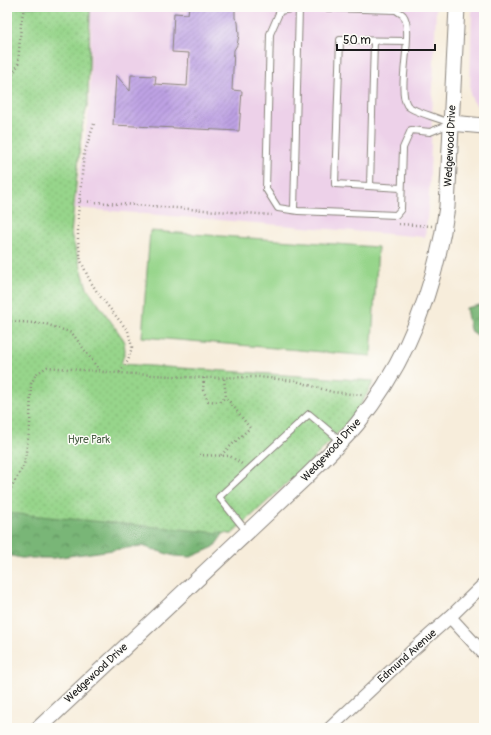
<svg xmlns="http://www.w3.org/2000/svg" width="491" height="735" font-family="Pangolin,sans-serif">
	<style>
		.built { fill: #edd1e9 }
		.grass { fill: #97d58b; stroke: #5a7854 }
		.forest { fill: url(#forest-crowns); stroke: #4a694a }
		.park { fill: url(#park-dots); stroke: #5a7854 }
		.building { fill: url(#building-hatch) }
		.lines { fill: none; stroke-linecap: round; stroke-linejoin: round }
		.service-casing { stroke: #8a847c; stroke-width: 8 }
		.minor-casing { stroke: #8a847c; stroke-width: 14 }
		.tertiary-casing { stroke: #8a847c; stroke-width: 17 }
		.path { stroke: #8a847c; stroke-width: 2.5; stroke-dasharray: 1 3; stroke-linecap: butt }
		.service { stroke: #fff; stroke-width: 6 }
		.minor { stroke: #fff; stroke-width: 12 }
		.tertiary { stroke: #fff; stroke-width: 15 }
		.labels { text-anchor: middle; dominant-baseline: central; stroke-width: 3; stroke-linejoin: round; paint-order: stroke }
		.street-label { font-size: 11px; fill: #1c1c1c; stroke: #fdfcf7 }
		.park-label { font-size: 11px; fill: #475d43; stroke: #fdfcf7 }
	</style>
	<defs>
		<pattern id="forest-crowns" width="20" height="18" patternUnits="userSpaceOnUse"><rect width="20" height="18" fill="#79b677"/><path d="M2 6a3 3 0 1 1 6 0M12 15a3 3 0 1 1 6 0" fill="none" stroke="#629361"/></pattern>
		<pattern id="park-dots" width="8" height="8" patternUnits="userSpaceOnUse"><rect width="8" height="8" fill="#97d58b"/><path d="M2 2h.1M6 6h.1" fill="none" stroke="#82b677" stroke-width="1.8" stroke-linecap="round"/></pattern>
		<pattern id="building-hatch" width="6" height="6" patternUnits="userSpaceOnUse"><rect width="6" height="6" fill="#bea2e4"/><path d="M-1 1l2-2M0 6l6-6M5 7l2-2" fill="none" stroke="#9a83b8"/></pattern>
	</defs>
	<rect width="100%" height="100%" fill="#fdfcf7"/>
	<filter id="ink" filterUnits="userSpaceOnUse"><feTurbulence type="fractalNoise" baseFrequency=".025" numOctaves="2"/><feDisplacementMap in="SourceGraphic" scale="8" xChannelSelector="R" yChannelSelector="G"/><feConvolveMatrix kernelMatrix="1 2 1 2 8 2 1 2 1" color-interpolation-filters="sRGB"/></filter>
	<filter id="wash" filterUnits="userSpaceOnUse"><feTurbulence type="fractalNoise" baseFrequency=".012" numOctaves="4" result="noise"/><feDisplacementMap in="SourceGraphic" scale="16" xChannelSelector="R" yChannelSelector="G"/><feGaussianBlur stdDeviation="0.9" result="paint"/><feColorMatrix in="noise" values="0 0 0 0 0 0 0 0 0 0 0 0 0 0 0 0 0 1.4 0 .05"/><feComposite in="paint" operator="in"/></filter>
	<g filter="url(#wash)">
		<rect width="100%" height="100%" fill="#f7eddb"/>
		<!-- built -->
		<g class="built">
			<path d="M91 7H436L429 199 425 237 75 208 90 102Z"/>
			<path d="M472 7H484V108L478 107 473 101 470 94Z"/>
		</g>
		<!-- grass -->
		<path class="grass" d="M150 231 378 247 371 356 142 337Z"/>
		<!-- forest -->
		<g class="forest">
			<path d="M7 7H90L88 102 82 127 66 271 114 355 232 534 224 533 214 547 191 557 174 556 142 546 54 558H21L7 555Z"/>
			<path d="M484 304V340L470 330 466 308Z"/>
		</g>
		<!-- park -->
		<path class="park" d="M7 7H90L88 102 82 127 71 234 87 288 124 340 125 351 121 364 374 381 356 413 316 456 232 534 7 513Z"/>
		<g id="blocks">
			<!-- building -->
			<path class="building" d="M189 7H235V18L238 22 239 35 237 45 234 50 232 90 242 91 239 131 113 125 116 75 130 91 131 75 156 76 155 84 187 86 189 53 172 52 174 13 188 14Z"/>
		</g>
	</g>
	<g filter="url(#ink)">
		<use href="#blocks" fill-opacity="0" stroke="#8a847c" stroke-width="1"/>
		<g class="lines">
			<!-- service casing -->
			<g class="service-casing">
				<g id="service">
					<path d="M299 7 396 10C398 12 401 13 403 15 415 29 396 88 407 105 411 111 441 119 450 123"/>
					<path d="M370 186 374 41"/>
					<path d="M401 188 335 184 340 40 406 41"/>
					<path d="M294 210 299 7 280 11 270 34 266 189 278 208 298 211 396 215 401 209 403 148 411 130 430 132 450 124"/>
					<path d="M247 532 219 497 309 414 341 441"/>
				</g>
			</g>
			<!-- minor casing -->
			<g class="minor-casing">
				<g id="minor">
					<path d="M450 617 484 654"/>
					<path d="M330 728 414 649 450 617 484 584"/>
				</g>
			</g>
			<!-- tertiary casing -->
			<g class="tertiary-casing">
				<g id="tertiary">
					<path d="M451 123 484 126"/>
					<path d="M39 728 306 477C324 459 341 443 357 424 408 361 436 286 447 207L457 7"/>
				</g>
			</g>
			<!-- path -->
			<g class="path">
				<path d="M7 85 18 65 21 24 24 7"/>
				<path d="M94 124 84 154 78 215V240L81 261 89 279 99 295 128 331 132 347 128 361 119 373"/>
				<path d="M80 201 272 215"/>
				<path d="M399 224 432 226"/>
				<path d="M7 321 46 324 72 333 100 371"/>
				<path d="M204 378 203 390 208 401 219 402 226 397"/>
				<path d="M199 455 230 456 242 464"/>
				<path d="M221 455 250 428 226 397 224 378"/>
				<path d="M7 495 24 465 30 426 31 384 36 374 47 367 119 373 204 378 259 377 296 381 332 392 362 395"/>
			</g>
			<!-- service -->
			<use href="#service" class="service"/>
			<!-- minor -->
			<use href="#minor" class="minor"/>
			<!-- tertiary -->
			<use href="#tertiary" class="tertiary"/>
		</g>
	</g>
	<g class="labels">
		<!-- street labels -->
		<g class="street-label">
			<text transform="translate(450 146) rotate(-87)">Wedgewood Drive</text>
			<text transform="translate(331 450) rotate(-47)">Wedgewood Drive</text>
			<text transform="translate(407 656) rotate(-42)">Edmund Avenue</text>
			<text transform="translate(96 673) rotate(-43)">Wedgewood Drive</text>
		</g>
		<!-- park labels -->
		<g class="park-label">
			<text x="89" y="439">Hyre Park</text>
		</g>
	</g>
	<!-- margin -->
	<rect width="491" height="735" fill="none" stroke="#fdfcf7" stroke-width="24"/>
	<!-- scale -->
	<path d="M337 44v6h98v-6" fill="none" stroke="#1c1c1c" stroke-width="2"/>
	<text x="343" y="44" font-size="12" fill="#1c1c1c" stroke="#fdfcf7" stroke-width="3" paint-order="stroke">50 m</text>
</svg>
